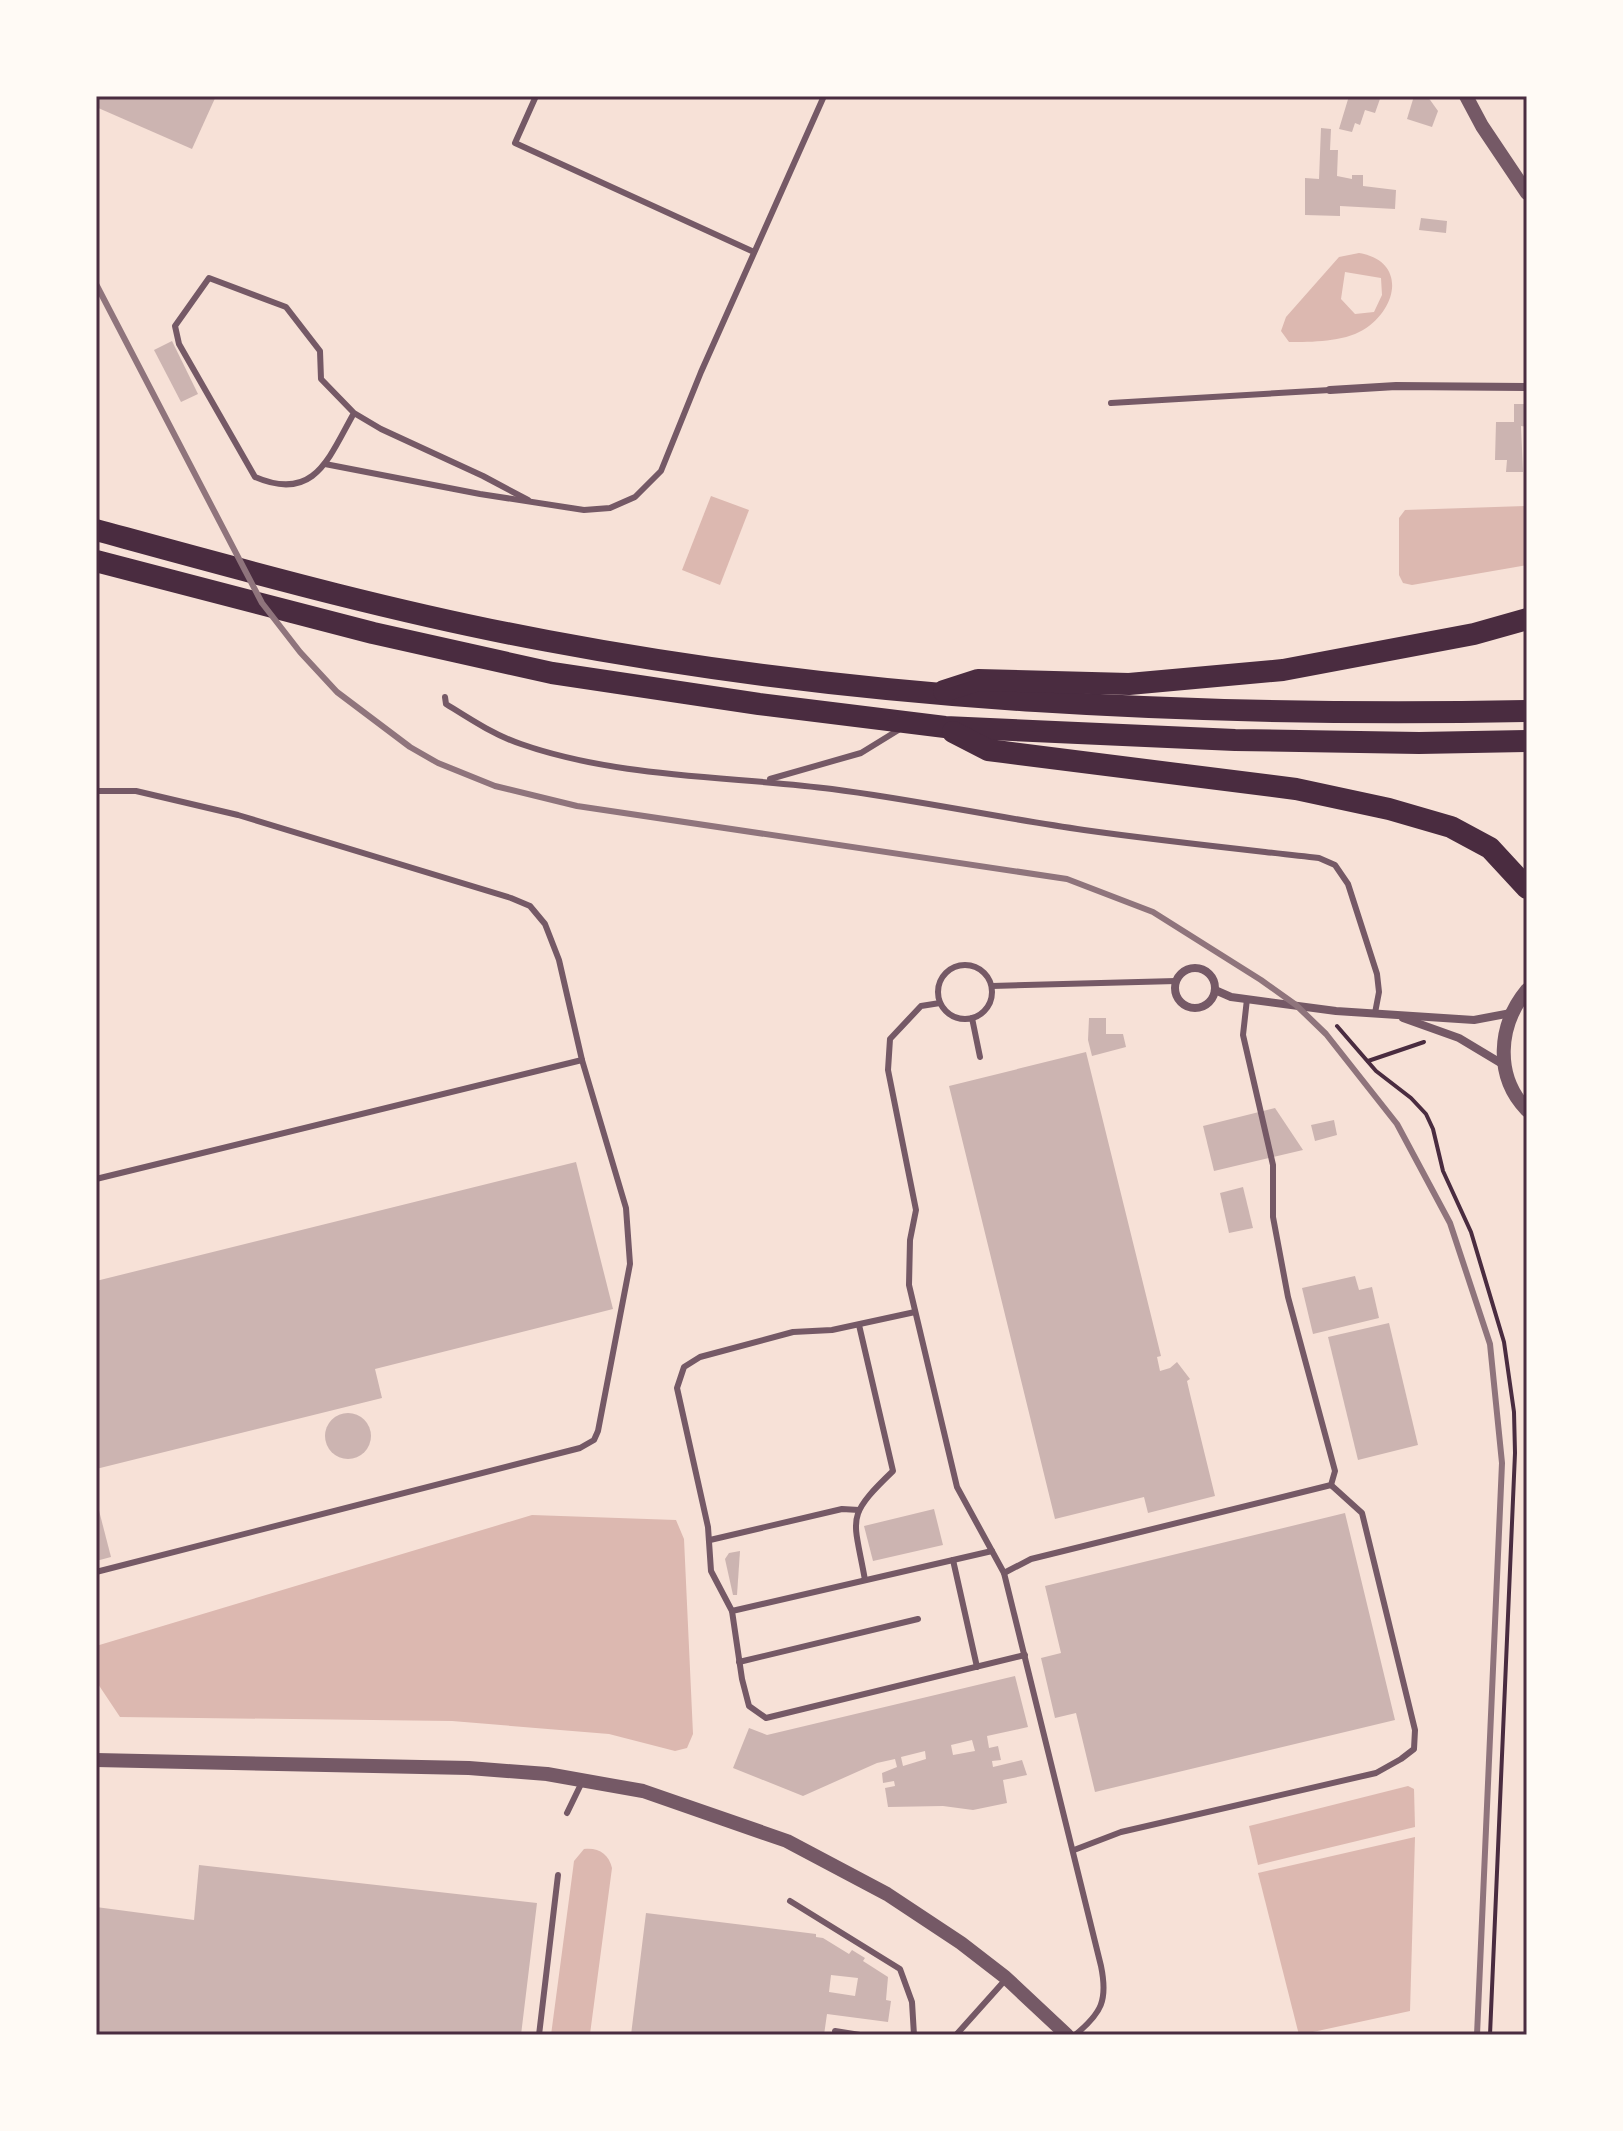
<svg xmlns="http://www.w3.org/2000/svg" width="1623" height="2131" font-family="'DM Sans',sans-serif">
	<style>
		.water { fill: #dcb8b0; fill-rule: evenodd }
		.building { fill: #ccb4b1; fill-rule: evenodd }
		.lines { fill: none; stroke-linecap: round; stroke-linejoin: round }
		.path { stroke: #4a2c40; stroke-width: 4 }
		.service { stroke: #755966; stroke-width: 6 }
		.minor { stroke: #755966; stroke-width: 8 }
		.tertiary { stroke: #755966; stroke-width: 14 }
		.motorway { stroke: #4a2c40; stroke-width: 22 }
		.rail { stroke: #8f747c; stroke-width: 6 }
		.neatline { fill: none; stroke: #4a2c40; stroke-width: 3 }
	</style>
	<rect width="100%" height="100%" fill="#f7e1d7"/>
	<!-- water -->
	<g class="water">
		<path d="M1359 253C1407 261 1398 309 1363 330 1343 342 1312 342 1289 342L1281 331 1286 317 1339 257ZM1345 272 1381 278 1382 295 1374 312 1355 314 1341 299Z"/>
		<path d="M711 496 749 510 720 585 682 570Z"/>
		<path d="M1525 506 1527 565 1412 585 1403 583 1399 575V518L1405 510Z"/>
		<path d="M532 1515 676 1520 684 1539 693 1734 687 1748 675 1751 609 1734 452 1721 120 1717 96 1681V1646Z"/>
		<path d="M1408 1786 1414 1789 1415 1827 1258 1865 1249 1826Z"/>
		<path d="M1415 1837 1410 2011 1299 2035 1258 1873Z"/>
		<path d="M584 1849C598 1847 609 1854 612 1868L590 2034 551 2035 573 1869 574 1861Z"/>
	</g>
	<!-- building -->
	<g class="building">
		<path d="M96 96H216L192 149 96 107Z"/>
		<path d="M1349 96H1381L1375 113 1365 110 1360 125 1355 123 1352 132 1339 129Z"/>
		<path d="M1414 96 1428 97 1438 111 1432 127 1407 119Z"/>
		<path d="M1321 128 1331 129 1330 150H1338L1337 176 1352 179V175H1363V186L1396 190 1395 209 1340 206V216L1305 215V178L1319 179Z"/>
		<path d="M1421 218 1447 221 1446 233 1419 230Z"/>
		<path d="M172 341 198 394 181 402 154 350Z"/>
		<path d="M1514 404H1527V427L1521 426 1523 472H1506L1507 460H1495L1496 422H1514Z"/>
		<path d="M1089 1018H1106V1034H1123L1126 1047 1092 1056 1088 1040Z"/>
		<path d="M1086 1052 1161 1356 1157 1357 1160 1371 1170 1368 1177 1362 1190 1379 1187 1381 1190 1394 1215 1496 1148 1513 1144 1497 1055 1519 949 1086Z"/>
		<path d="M1275 1108 1303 1150 1214 1171 1203 1126Z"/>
		<path d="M1334 1120 1337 1135 1315 1141 1311 1125Z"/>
		<path d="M576 1162 613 1309 375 1369 382 1398 96 1469V1281Z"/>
		<path d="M1243 1187 1253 1228 1229 1233 1220 1193Z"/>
		<path d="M1355 1276 1359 1290 1372 1287 1379 1318 1313 1334 1302 1288Z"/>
		<path d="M1389 1323 1418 1445 1358 1460 1328 1337Z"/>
		<circle cx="348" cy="1436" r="23"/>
		<path d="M96 1499 111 1557 96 1561Z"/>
		<path d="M934 1509 943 1545 873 1561 864 1526Z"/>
		<path d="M1345 1513 1395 1720 1095 1792 1076 1713 1055 1718 1041 1658 1061 1653 1045 1586Z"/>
		<path d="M740 1551 737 1595H733L725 1559 729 1553Z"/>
		<path d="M1015 1676 1028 1727 987 1736 989 1748 998 1746 1001 1760 992 1761 993 1767 1022 1760 1027 1775 1003 1780 1007 1803 973 1810 943 1806 888 1807 885 1788 895 1786 894 1781 883 1783 882 1773 897 1767 895 1759 877 1763 803 1796 733 1768 749 1728 767 1735ZM972 1740 975 1751 953 1755 951 1745ZM925 1751 926 1759 903 1766 901 1757Z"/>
		<path d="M199 1865 537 1903 521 2035H96V1907L194 1920Z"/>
		<path d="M646 1913 816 1934V1937L823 1938 849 1954 852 1950 865 1958 863 1961 888 1977 886 2000 891 2001 888 2022 827 2014 824 2035H631ZM831 1975 858 1978 855 1996 829 1992Z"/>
	</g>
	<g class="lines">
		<!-- path -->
		<g class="path">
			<path d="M1337 1026 1376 1071 1411 1098 1426 1114 1433 1129 1443 1171 1471 1232 1504 1342 1514 1412 1515 1453 1490 2035"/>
			<path d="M1368 1061 1424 1042"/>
		</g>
		<!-- service -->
		<g class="service">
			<path d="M536 96 515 143 754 252"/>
			<path d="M1111 403 1330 390"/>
			<path d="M354 413C329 457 315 503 255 477L179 344 175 326 209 278 286 307 320 351 321 379 354 413 381 429 483 476 528 500"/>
			<path d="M325 464 480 494 584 510 610 508 635 497 661 471 701 372 824 96"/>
			<path d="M445 697 446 704C470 719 494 735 521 744 618 778 731 776 832 789 917 800 1000 818 1084 830 1162 841 1240 849 1319 858L1335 865 1348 884 1377 974 1379 992 1375 1013"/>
			<path d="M770 779 861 753 900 729"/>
			<path d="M96 791H136L238 815 511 898 530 906 545 924 559 960 582 1060 626 1208 630 1264 598 1431 594 1440 580 1448 96 1572"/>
			<circle cx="965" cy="992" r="27"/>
			<path d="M992 986 1176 981"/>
			<path d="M940 1003 921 1006 890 1039 888 1070 916 1210 910 1240 909 1285 957 1487 1004 1573 1101 1966C1108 2000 1102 2013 1075 2035"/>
			<path d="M972 1018 980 1057"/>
			<path d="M96 1179 582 1060"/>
			<path d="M859 1325 893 1471C844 1518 854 1517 865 1580"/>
			<path d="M710 1540 842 1509 859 1510"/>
			<path d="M992 1551 732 1611 742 1679 749 1706 766 1718 1025 1655"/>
			<path d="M953 1560 977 1667"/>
			<path d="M1004 1573 1031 1559 1331 1485 1335 1471 1288 1297 1273 1217V1165L1243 1035 1247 999"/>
			<path d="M732 1611 711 1571 708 1527 677 1388 684 1367 700 1357 793 1332 832 1330 915 1312"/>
			<path d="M739 1662 918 1619"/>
			<path d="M567 1813 583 1780"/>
			<path d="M1074 1850 1121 1832 1376 1773 1401 1759 1414 1749 1415 1730 1362 1513 1331 1485"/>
			<path d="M790 1901 900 1969 912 2002 914 2035"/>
			<path d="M835 2031 860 2035"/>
			<path d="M539 2035 558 1875"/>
			<path d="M956 2035 1007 1978"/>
		</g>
		<!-- minor -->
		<g class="minor">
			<path d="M1330 390 1396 386 1527 387"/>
			<circle cx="1195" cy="988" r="20"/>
			<path d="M1215 990 1231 997 1336 1011 1474 1020 1511 1013"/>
			<path d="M1403 1018 1459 1038 1504 1065"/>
		</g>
		<!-- tertiary -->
		<g class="tertiary">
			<path d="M1466 96 1482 126 1527 193"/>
			<path d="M1527 990C1498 1025 1494 1076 1527 1110"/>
			<path d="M96 1760 469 1768 547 1774 643 1791 787 1841 887 1894 961 1943 1005 1977 1067 2035"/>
		</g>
		<!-- motorway -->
		<g class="motorway">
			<path d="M96 530C246 571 396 613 548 641 871 702 1200 717 1527 711"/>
			<path d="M96 561 373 633 552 673 759 704 945 727 1235 740 1419 743 1527 741"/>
			<path d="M944 691 978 680 1129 684 1283 670 1474 634 1527 619"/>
			<path d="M953 732 988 750 1296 789 1389 809 1451 827 1490 848 1527 888"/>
		</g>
		<!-- rail -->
		<path class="rail" d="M96 284 262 603 300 652 337 692 410 747 438 763 495 786 577 806 1067 879 1153 912 1261 980 1296 1005 1326 1034 1397 1124 1450 1223 1490 1344 1502 1463 1477 2035"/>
	</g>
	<!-- border -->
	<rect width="1623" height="2131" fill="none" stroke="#fffaf5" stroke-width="196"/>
	<rect x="98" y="98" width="1427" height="1935" class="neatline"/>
</svg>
